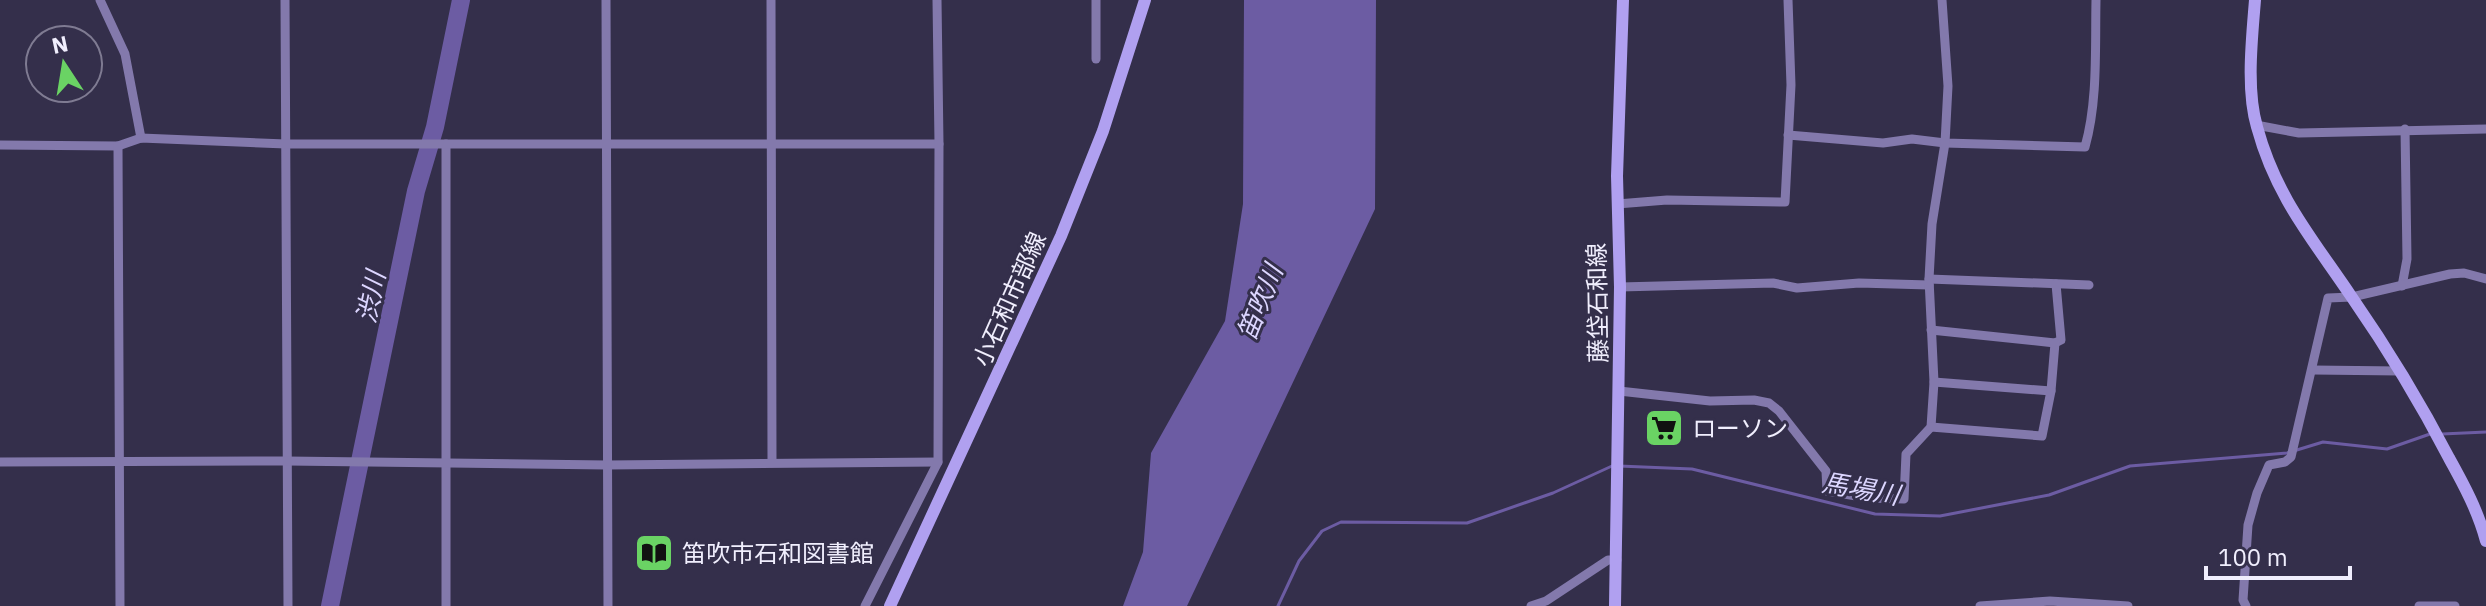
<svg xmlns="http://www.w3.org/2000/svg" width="2486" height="606" font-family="'IBM Plex Sans','Noto Sans JP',sans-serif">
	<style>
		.water { fill: #6c5ca3 }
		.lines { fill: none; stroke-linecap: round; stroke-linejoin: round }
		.stream { stroke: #6c5ca3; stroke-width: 3 }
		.river { stroke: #6c5ca3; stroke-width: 18 }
		.street { stroke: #8379ac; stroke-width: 9 }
		.secondary { stroke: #b0a0f0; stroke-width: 12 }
		.labels { text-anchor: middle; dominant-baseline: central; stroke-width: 6; stroke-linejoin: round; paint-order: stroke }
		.street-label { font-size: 24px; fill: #f0eefd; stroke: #342f4b }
		.poi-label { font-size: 24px; fill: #f0eefd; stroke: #342f4b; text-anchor: start }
		.water-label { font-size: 26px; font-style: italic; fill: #dcd6ff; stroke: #342f4b }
	</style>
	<rect width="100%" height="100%" fill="#342f4b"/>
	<!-- water -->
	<path class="water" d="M1244 0H1376L1375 209 1187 606H1123L1143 552 1151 453 1225 321 1243 204Z"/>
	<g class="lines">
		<!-- stream -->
		<g class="stream">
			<path d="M2442 434 2486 432"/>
			<path d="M1619 466 1692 469 1875 514 1940 516 2049 495 2130 466 2287 453 2323 442 2387 449 2430 434"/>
			<path d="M1278 606 1299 561 1322 531 1341 522 1467 523 1553 493 1612 466"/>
		</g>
		<!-- river -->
		<path class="river" d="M330 606 416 191 435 127 461 0"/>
		<!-- street -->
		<g class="street">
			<path d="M100 0 125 54 141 138"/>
			<path d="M285 0 288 606"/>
			<path d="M606 0 608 606"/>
			<path d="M771 0 772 462"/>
			<path d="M1096 59V0"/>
			<path d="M2256 125 2299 133 2486 129"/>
			<path d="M1788 135 1883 143 1912 139 1945 143 2085 147C2098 101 2095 48 2096 0"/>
			<path d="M446 144V606"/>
			<path d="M0 145 118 146 141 138 286 144H939"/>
			<path d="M118 146 120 606"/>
			<path d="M1617 204 1667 200 1785 202 1791 85 1788 0"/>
			<path d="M1929 279 2089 285"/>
			<path d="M2402 286 2407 259 2405 129"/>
			<path d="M1620 287 1773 283 1797 288 1859 283 1929 285"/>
			<path d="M1931 330 2055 343 2061 340 2056 284"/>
			<path d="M2313 370 2400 371"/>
			<path d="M1934 382 2051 391"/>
			<path d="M1619 391 1710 401 1754 400 1769 403 1779 411 1826 471 1827 491 1868 498 1904 499 1906 454 1931 427 1934 382 1929 279 1932 224 1945 143 1948 86 1942 0"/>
			<path d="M1931 427 2042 436 2051 391 2055 343"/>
			<path d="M0 462 287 461 607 465 938 462"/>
			<path d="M865 606 938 462 939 144 937 0"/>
			<path d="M1531 606 1546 601 1608 560H1617"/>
			<path d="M1980 606 2050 601 2128 606"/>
			<path d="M2246 606 2243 600 2248 525 2257 493 2269 465 2285 462 2291 457 2328 298 2352 297 2450 274 2464 273 2486 279"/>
			<path d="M2419 606H2455"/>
		</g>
		<!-- secondary -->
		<g class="secondary">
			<path d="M2255 0C2252 38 2246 90 2257 127 2276 197 2312 238 2351 296 2387 348 2420 402 2449 458 2464 485 2478 511 2486 541"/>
			<path d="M890 606 1061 236 1103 131 1145 0"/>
			<path d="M1615 606 1620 287 1617 176 1623 0"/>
		</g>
	</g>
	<!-- icons -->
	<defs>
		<g id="supermarket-square" transform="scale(2)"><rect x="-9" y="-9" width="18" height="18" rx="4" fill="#6ad364" stroke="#342f4b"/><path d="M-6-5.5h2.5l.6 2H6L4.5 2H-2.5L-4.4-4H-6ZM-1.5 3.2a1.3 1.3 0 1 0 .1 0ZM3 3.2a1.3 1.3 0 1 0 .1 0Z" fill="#111"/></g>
		<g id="library-square" transform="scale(2)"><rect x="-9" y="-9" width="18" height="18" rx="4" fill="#6ad364" stroke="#342f4b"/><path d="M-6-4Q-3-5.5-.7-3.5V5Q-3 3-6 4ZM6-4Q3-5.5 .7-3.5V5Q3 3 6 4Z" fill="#111"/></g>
	</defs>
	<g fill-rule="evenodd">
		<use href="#supermarket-square" x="1664" y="428"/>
		<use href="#library-square" x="654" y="553"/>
	</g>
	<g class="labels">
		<!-- street labels -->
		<g class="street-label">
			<text transform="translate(1009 299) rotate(-66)">小石和市部線</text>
			<text transform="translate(1597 303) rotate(-91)">藤垈石和線</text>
		</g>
		<!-- poi labels -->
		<g class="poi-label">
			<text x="1692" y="428">ローソン</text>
			<text x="682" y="553">笛吹市石和図書館</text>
		</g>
		<!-- water labels -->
		<g class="water-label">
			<text transform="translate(370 297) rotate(-78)">渋川</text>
			<text transform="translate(1259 302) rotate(-68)">笛吹川</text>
			<text transform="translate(1861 488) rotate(10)">馬場川</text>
		</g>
	</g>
	<!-- north arrow -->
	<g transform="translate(64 64) rotate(348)"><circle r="38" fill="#342f4b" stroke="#7f7b92" stroke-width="2"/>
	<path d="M0-6L14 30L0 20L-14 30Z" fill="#6ad364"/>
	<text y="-12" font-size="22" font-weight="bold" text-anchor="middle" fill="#f0eefd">N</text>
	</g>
	<!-- scale -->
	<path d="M2206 566v12h144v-12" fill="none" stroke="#f0eefd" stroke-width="4"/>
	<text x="2218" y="566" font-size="24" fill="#f0eefd" stroke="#342f4b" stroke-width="6" paint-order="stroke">100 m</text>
</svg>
